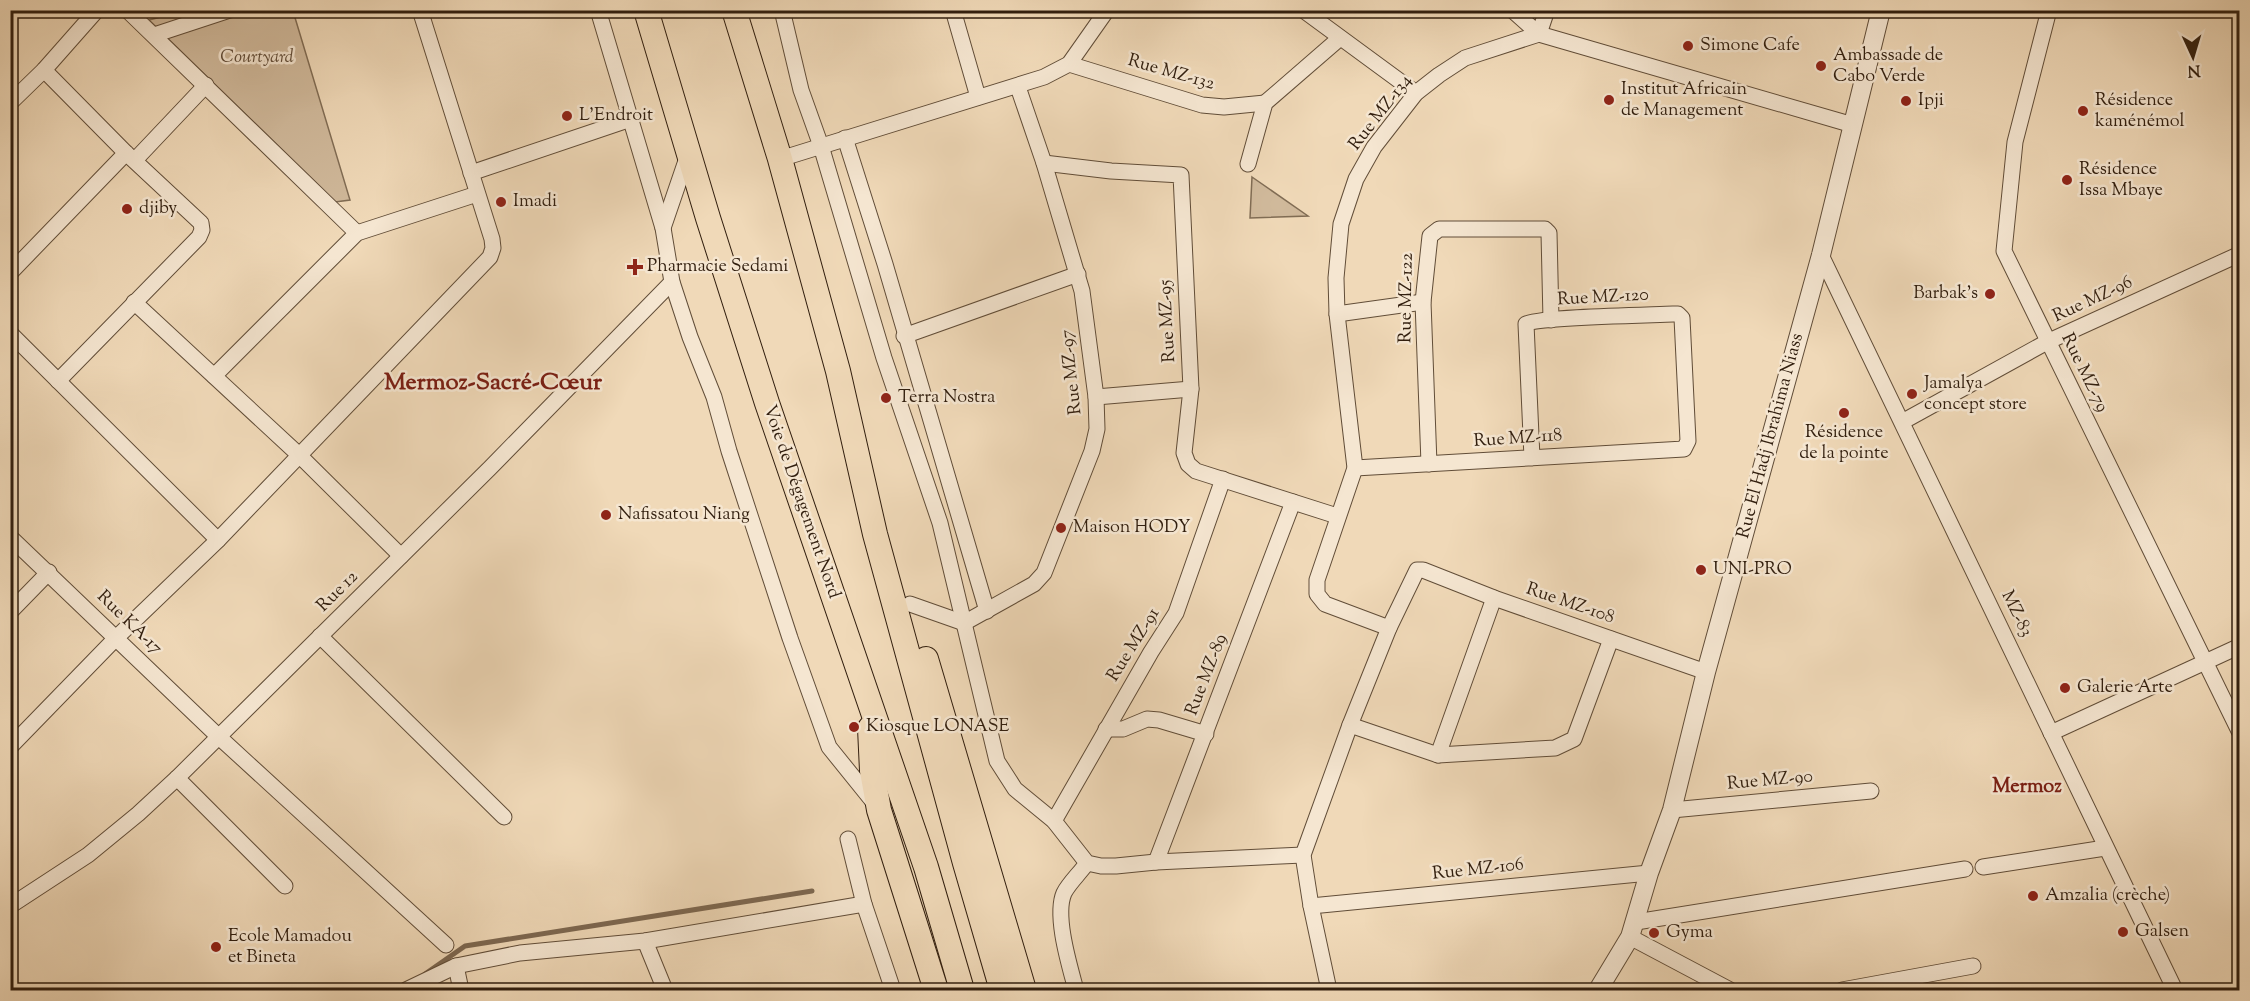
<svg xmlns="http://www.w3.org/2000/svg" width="2250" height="1001" font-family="'Sorts Mill Goudy',serif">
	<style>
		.green { fill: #d0b99b; stroke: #806c54; stroke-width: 1.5 }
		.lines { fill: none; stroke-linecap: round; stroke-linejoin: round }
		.stream { stroke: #7d6851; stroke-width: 5 }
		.minor-casing { stroke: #614d38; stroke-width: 17 }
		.tertiary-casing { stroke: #614d38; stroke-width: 20 }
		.trunk-casing { stroke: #311e0e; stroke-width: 26 }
		.minor { stroke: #f5e6d1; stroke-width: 15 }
		.tertiary { stroke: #f5e6d1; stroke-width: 18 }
		.trunk { stroke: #f0d9b8; stroke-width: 24 }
		.poi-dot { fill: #8f2418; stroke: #f5e6d1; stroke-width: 2 }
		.labels { text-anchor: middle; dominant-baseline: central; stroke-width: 5; stroke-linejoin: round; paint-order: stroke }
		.poi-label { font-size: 18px; fill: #311e0e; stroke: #f5e6d1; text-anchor: start }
		.park-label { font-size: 18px; font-style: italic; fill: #614c38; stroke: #f5e6d1 }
		.street-label { font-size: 18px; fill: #311e0e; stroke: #f5e6d1 }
		.neighbourhood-label { font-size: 20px; font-weight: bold; fill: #7a1f14; stroke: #f5e6d1 }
		.district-label { font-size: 24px; font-weight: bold; fill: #7a1f14; stroke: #f5e6d1 }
	</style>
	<rect width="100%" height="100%" fill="#f0d9b8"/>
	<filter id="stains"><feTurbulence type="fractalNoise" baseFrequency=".00333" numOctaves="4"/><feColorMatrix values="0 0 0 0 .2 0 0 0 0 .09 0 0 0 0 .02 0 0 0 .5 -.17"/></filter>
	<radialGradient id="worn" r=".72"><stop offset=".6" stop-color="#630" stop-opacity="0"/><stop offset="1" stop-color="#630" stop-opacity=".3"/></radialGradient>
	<!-- green -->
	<g class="green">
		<path d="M185 11H293L350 200 335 202 149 20Z"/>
		<path d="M1252 177 1308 216 1250 218Z"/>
	</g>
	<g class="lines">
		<!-- stream -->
		<path class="stream" d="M425 974 465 946 812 891"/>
		<!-- minor casing -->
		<g class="minor-casing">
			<g id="minor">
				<path d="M127 10 357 233"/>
				<path d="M598 10 663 228 672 282 690 337 714 397 729 451 790 638 829 747 875 804"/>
				<path d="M782 10 801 90 821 146 884 358 940 523 997 761 1015 789 1054 821 1087 863 1101 866H1116L1156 862 1303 855"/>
				<path d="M953 10 978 97"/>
				<path d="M1303 10 1416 93"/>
				<path d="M1512 10 1539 34 1547 10"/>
				<path d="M2049 10 2015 142 2004 251 2240 733"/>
				<path d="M154 35 230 10"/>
				<path d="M1069 64 1202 105 1224 107 1265 103"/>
				<path d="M44 70 126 153 201 223 202 230 199 237 58 381"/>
				<path d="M10 103 44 70 97 10"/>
				<path d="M845 138 885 264 987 611"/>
				<path d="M780 159 1044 77 1069 64 1107 10"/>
				<path d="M135 160 206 85"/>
				<path d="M1044 163 1111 171 1181 175 1191 389 1184 453 1188 464 1196 471 1337 516"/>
				<path d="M1248 164 1265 103 1340 38"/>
				<path d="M471 173 631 119"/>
				<path d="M663 228 688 155"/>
				<path d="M1821 255 2175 990"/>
				<path d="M10 273 126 153"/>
				<path d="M134 302 298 454 401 556"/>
				<path d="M1337 314 1423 302"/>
				<path d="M10 333 218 540"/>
				<path d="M904 336 1078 274"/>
				<path d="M214 376 357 233 477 194"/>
				<path d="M1096 397 1191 389"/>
				<path d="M1902 422 2047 342 2240 254"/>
				<path d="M1429 464 1423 302 1430 236 1439 229H1545L1549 233 1551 320"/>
				<path d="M1355 468 1684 449 1688 441 1682 318 1678 314H1673C1652 315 1536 317 1526 324L1532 458"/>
				<path d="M10 537 219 737 446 945"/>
				<path d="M910 604 964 623 1034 584 1044 573 1092 451 1097 429 1096 397 1082 291 1044 163 1018 87"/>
				<path d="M10 612 49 572"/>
				<path d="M1389 628 1325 604 1317 594V580L1355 468 1337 314 1336 278 1341 224 1356 179 1374 147 1416 93 1439 75 1465 58 1539 34 1853 125"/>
				<path d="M320 636 504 817"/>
				<path d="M1350 725 1438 755 1555 748 1574 739 1611 639"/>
				<path d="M1106 729H1123L1147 719 1159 720 1206 734"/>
				<path d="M2051 733 2240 646"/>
				<path d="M10 747 116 638 218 540 490 257 493 248 492 239 420 10"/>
				<path d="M1438 755 1494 598"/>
				<path d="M177 778 285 886"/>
				<path d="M1672 810 1871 791"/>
				<path d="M1054 821 1151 652 1176 613 1223 479"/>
				<path d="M848 839 864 904 893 990"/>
				<path d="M1156 862 1293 502"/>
				<path d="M1983 867 2105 848"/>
				<path d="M10 906 88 855 138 814 177 778 490 468 672 282"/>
				<path d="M1311 906 1649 873"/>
				<path d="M1636 922 1965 869"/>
				<path d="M1630 937 1730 990"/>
				<path d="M645 941 665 990"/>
				<path d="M456 966 461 990"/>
				<path d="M406 990 456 966 520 953 645 941 864 904"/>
				<path d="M1076 990C1070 967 1054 916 1064 893 1069 883 1080 873 1087 863"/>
				<path d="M1329 990 1311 906 1303 855 1350 725 1389 628 1417 570H1423L1494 598 1706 672"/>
				<path d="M1842 990 1973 966"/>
			</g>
		</g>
		<!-- tertiary casing -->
		<g class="tertiary-casing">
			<path id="tertiary" d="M1598 990 1630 937 1649 873 1672 810 1706 672 1821 255 1881 10"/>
		</g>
		<!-- trunk casing -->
		<g class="trunk-casing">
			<g id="trunk">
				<path d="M646 10 708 218 767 403 926 867 962 990"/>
				<path d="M734 10 780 159 838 371 875 534 965 863 1002 990"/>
				<path d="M926 659 1024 990"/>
				<path d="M870 728 872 771 879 810 936 990"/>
			</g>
		</g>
		<!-- minor -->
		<use href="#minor" class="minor"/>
		<!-- tertiary -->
		<use href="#tertiary" class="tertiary"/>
		<!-- trunk -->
		<use href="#trunk" class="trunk"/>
	</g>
	<!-- markers -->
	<g class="poi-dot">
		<circle cx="1688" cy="46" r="6"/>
		<circle cx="1821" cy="66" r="6"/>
		<circle cx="1609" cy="100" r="6"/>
		<circle cx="1906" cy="101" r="6"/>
		<circle cx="2083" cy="111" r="6"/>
		<circle cx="567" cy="116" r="6"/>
		<circle cx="2067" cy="180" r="6"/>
		<circle cx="501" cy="202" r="6"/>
		<circle cx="127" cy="209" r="6"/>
		<path d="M632 258h6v6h6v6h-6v6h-6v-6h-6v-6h6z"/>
		<circle cx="1990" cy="294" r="6"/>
		<circle cx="1912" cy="394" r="6"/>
		<circle cx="886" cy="398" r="6"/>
		<circle cx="1844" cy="413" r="6"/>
		<circle cx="606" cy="515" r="6"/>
		<circle cx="1061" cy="528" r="6"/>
		<circle cx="1701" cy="570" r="6"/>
		<circle cx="2065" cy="688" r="6"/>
		<circle cx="854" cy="727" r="6"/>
		<circle cx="2033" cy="896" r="6"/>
		<circle cx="2123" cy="932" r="6"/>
		<circle cx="1654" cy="933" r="6"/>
		<circle cx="216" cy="947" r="6"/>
	</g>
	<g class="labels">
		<!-- poi labels -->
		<g class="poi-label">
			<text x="1700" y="46">Simone Cafe</text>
			<text x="1833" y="56">Ambassade de<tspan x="1833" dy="21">Cabo Verde</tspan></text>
			<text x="1621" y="90">Institut Africain<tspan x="1621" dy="21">de Management</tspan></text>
			<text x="1918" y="101">Ipji</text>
			<text x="2095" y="101">Résidence<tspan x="2095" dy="21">kaménémol</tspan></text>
			<text x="579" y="116">L'Endroit</text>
			<text x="2079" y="170">Résidence<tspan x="2079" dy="21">Issa Mbaye</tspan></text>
			<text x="513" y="202">Imadi</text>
			<text x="139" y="209">djiby</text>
			<text x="647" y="267">Pharmacie Sedami</text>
			<text x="1978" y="294" text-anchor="end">Barbak's</text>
			<text x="1924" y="384">Jamalya<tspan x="1924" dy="21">concept store</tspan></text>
			<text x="898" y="398">Terra Nostra</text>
			<text x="1844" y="433" text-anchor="middle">Résidence<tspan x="1844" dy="21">de la pointe</tspan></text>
			<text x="618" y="515">Nafissatou Niang</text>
			<text x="1073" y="528">Maison HODY</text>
			<text x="1713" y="570">UNI-PRO</text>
			<text x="2077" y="688">Galerie Arte</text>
			<text x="866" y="727">Kiosque LONASE</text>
			<text x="2045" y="896">Amzalia (crèche)</text>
			<text x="2135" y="932">Galsen</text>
			<text x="1666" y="933">Gyma</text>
			<text x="228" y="937">Ecole Mamadou<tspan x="228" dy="21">et Bineta</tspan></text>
		</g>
		<!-- park labels -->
		<g class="park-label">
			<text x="257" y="58">Courtyard</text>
		</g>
		<!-- street labels -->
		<g class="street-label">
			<text transform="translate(1171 73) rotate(16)">Rue MZ-132</text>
			<text transform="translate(1381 113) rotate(-52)">Rue MZ-134</text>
			<text transform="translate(1407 298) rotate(-89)">Rue MZ-122</text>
			<text transform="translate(1603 298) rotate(-3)">Rue MZ-120</text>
			<text transform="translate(2093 300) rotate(-25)">Rue MZ-96</text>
			<text transform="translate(1168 321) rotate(-93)">Rue MZ-95</text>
			<text transform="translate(1072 372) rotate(-96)">Rue MZ-97</text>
			<text transform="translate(2084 373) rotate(64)">Rue MZ-79</text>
			<text transform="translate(1771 436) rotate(-75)">Rue El Hadj Ibrahima Niass</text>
			<text transform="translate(1518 439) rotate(-4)">Rue MZ-118</text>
			<text transform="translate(801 502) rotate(71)">Voie de Dégagement Nord</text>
			<text transform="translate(338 592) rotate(-45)">Rue 12</text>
			<text transform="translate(1570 604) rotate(19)">Rue MZ-108</text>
			<text transform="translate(2016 614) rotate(64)">MZ-83</text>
			<text transform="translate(129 623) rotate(44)">Rue KA-17</text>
			<text transform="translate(1134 645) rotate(-58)">Rue MZ-91</text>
			<text transform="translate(1207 675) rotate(-69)">Rue MZ-89</text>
			<text transform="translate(1770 781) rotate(-5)">Rue MZ-90</text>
			<text transform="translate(1478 870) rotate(-6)">Rue MZ-106</text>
		</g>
		<!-- neighbourhood labels -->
		<g class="neighbourhood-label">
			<text x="2027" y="787">Mermoz</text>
		</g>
		<!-- district labels -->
		<g class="district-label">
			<text x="493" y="383">Mermoz-Sacré-Cœur</text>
		</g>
	</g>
	<!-- margin -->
	<rect width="2250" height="1001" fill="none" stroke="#f0d9b8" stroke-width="36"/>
	<rect x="12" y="12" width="2226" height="977" fill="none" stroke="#311e0e" stroke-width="3"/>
	<rect x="18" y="18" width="2214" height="965" fill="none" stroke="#311e0e" stroke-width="1.5"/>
	<!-- north arrow -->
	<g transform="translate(2193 57) rotate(176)" stroke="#f5e6d1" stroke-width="4.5" paint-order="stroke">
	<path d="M0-4.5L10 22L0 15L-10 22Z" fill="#311e0e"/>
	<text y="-9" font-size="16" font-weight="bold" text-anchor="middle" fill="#311e0e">N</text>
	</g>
	<rect width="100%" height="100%" filter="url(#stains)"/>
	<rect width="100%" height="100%" fill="url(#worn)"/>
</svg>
